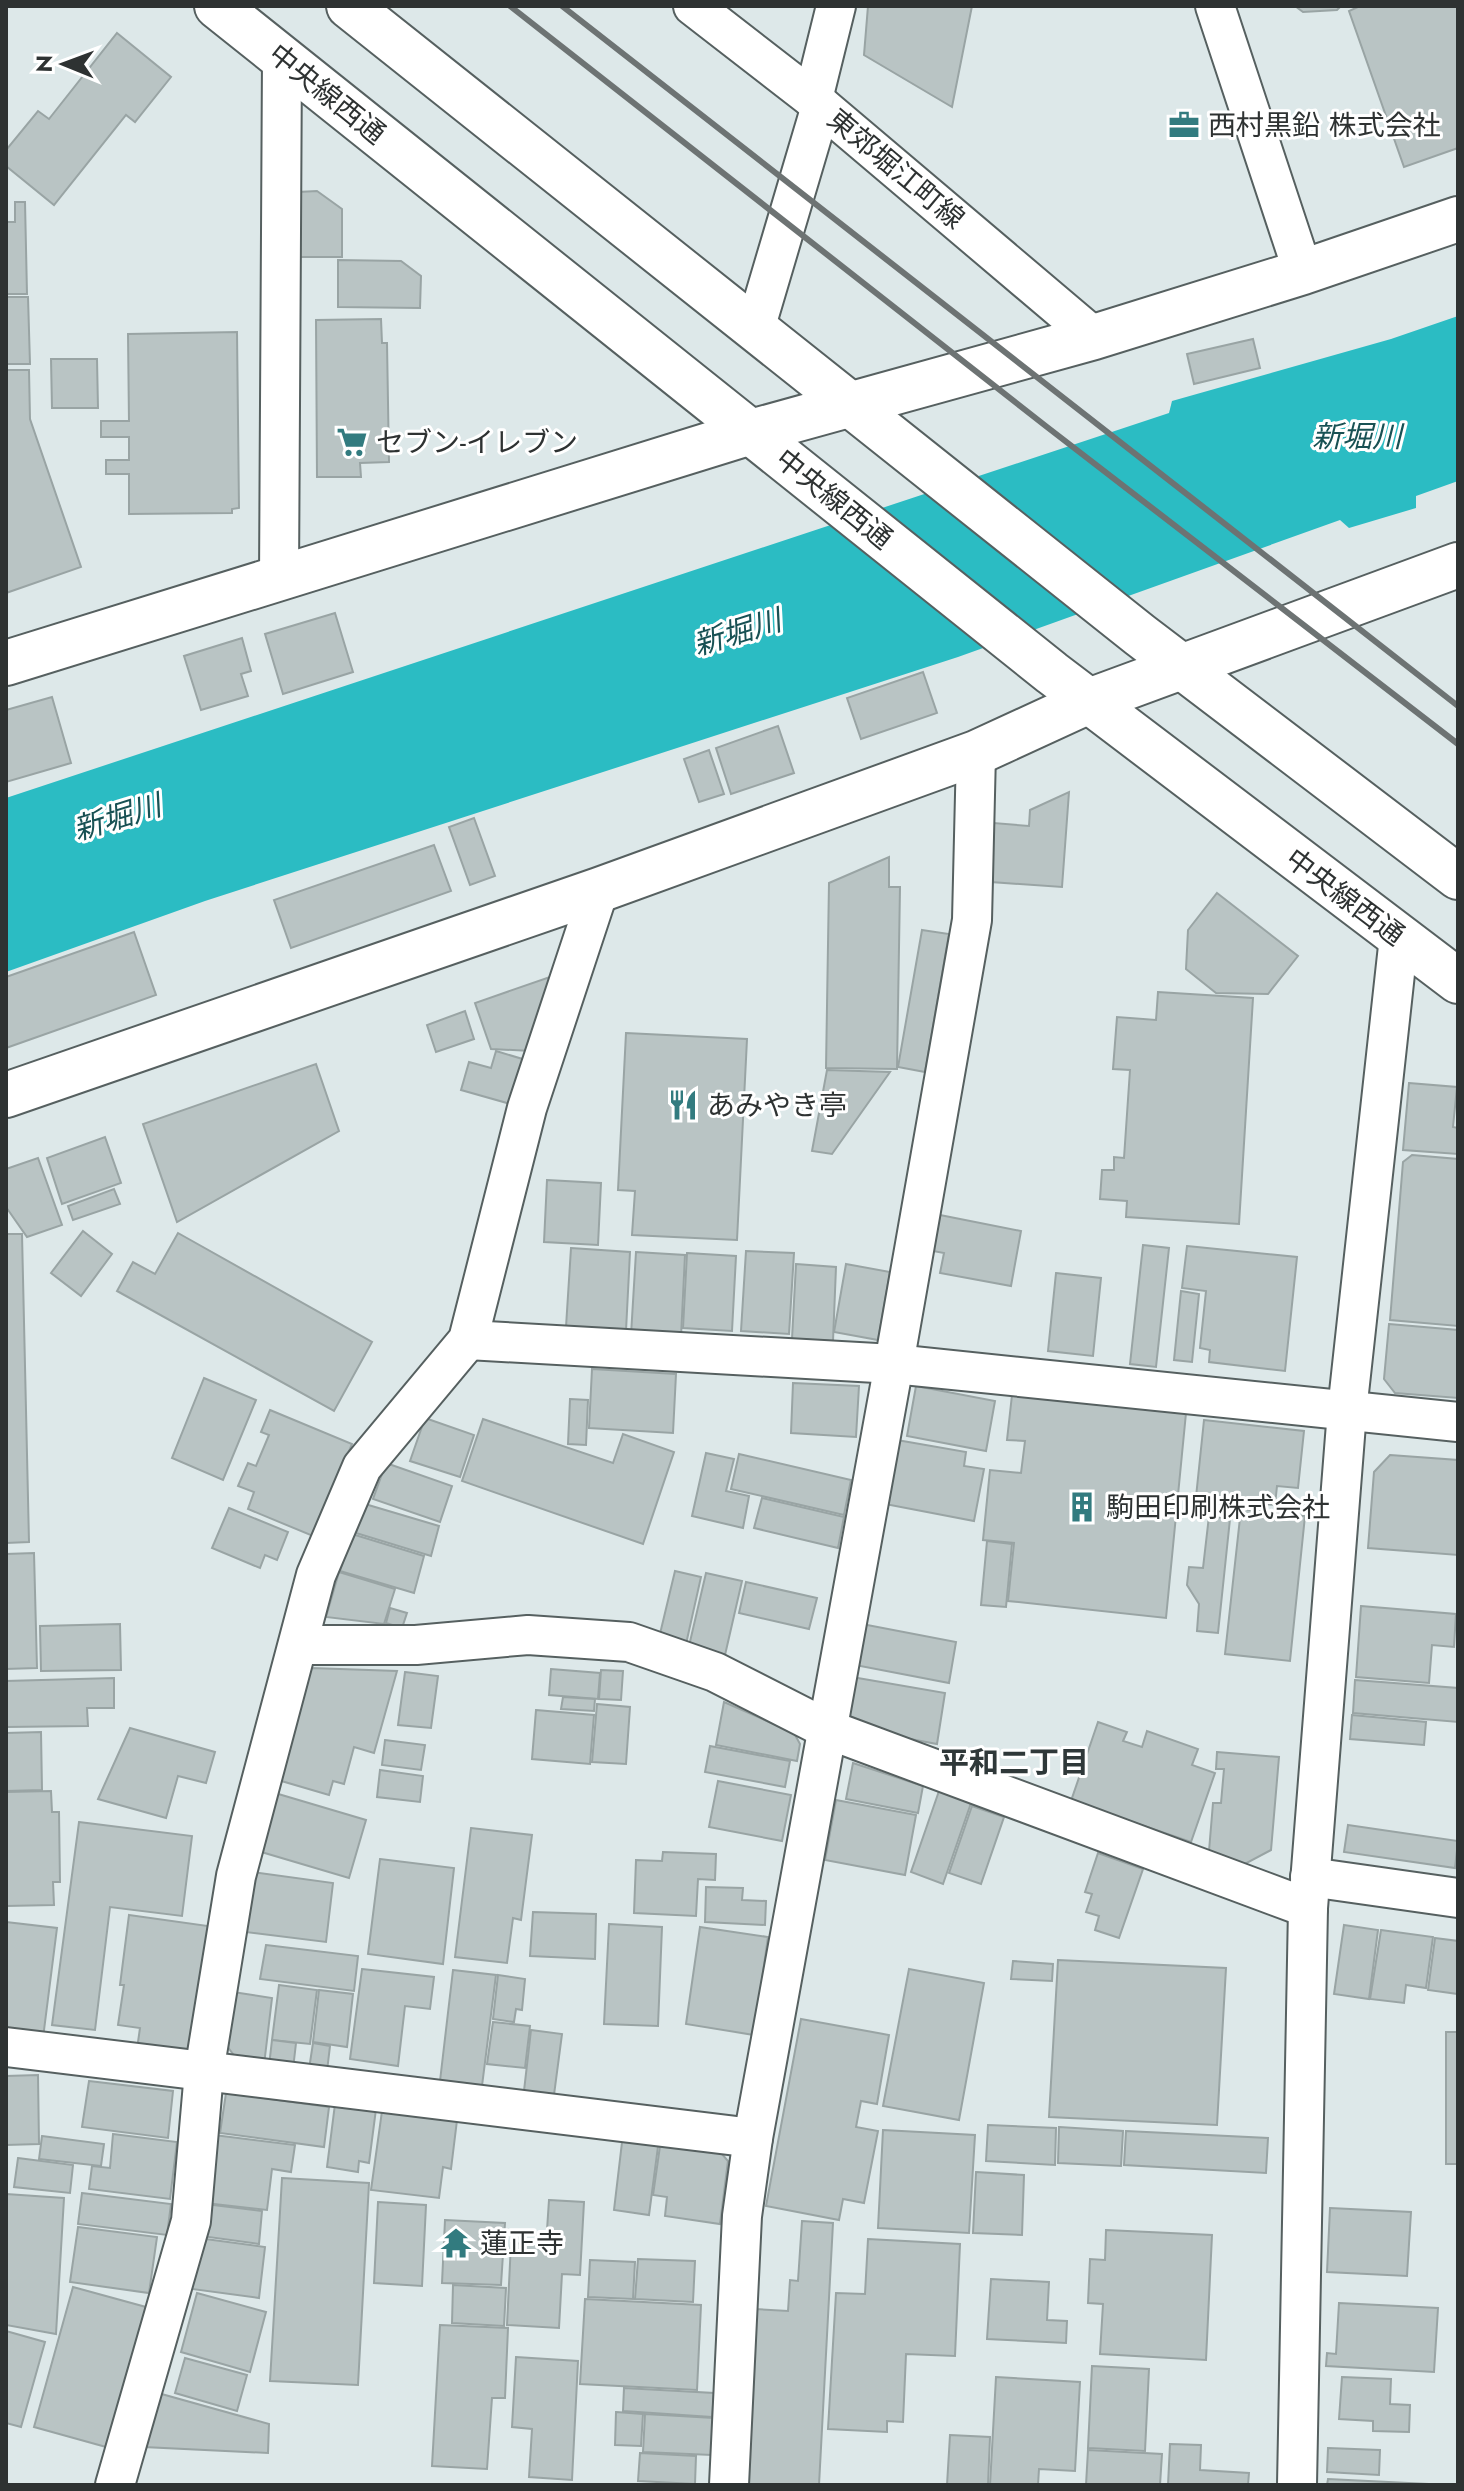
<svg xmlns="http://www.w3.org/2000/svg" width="1464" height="2491" font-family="Jost,'Noto Sans JP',sans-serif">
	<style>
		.water { fill: #2bbcc3 }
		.building { fill: #b9c4c4; stroke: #99a4a4; stroke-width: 2 }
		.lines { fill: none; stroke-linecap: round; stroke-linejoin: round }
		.minor-casing { stroke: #566060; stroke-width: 42 }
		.tertiary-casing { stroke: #566060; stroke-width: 48 }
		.minor { stroke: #fff; stroke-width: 38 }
		.tertiary { stroke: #fff; stroke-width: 44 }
		.rail { stroke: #6d7373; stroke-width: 6 }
		.labels { text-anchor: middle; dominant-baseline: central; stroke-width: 6; stroke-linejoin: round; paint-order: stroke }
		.street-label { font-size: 28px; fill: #2e3232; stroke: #fff }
		.poi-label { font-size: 28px; fill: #2e3232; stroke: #fff; text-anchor: start }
		.water-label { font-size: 30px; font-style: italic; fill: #185154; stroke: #fff }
		.neighbourhood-label { font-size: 30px; font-weight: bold; fill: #2f3839; stroke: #fff }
	</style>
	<rect width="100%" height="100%" fill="#dde8e9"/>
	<!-- water -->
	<path class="water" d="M1458 316V481L1416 496V508L1349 528 1340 520 958 657 205 901 6 972V798L1169 413 1172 401 1391 339Z"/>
	<!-- building -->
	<g class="building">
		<path d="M868 6H972L952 107 864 55Z"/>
		<path d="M1295 6H1341L1337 10 1303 12Z"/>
		<path d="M1360 6H1458V148L1404 167 1349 11Z"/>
		<path d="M117 33 171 77 135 122 126 115 54 205 6 166V150L38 111 49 119Z"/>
		<path d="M317 191 342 209V257H300L298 192Z"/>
		<path d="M15 202H25L27 294H6V222H15Z"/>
		<path d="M338 260 401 261 421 276 420 308 338 307Z"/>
		<path d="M6 297H28L30 364H6Z"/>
		<path d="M381 319 382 343H387L389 462 360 463 361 477H317L316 320Z"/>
		<path d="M237 332 239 508 232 509V513L129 514V474H106V460H129V437H101V421H129L128 334Z"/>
		<path d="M1253 339 1260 368 1194 384 1187 354Z"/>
		<path d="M51 359H97L98 408H52Z"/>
		<path d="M6 370H29L30 419 81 567 6 593Z"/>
		<path d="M335 613 353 672 283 694 265 634Z"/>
		<path d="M242 638 251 671 241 674 248 696 201 710 184 656Z"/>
		<path d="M923 672 937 713 861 739 847 698Z"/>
		<path d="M52 697 71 763 6 782V710Z"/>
		<path d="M778 726 794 773 731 794 716 748Z"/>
		<path d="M709 750 724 794 699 802 684 759Z"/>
		<path d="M1069 792 1062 887 991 882 994 823 1029 826 1030 810Z"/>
		<path d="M474 818 495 876 470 885 449 827Z"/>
		<path d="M434 845 451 891 291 948 274 900Z"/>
		<path d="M889 857V887H900L897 1069 826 1068 829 883Z"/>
		<path d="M1217 893 1298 956 1268 994 1216 993 1186 969 1188 930Z"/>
		<path d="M922 930 949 934 925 1072 898 1067Z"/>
		<path d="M134 932 156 995 6 1048V977Z"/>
		<path d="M550 977 554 986 531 1051 491 1049 475 1003Z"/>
		<path d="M1158 992 1253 998 1239 1224 1126 1217 1127 1201 1100 1199 1102 1170H1114V1157L1124 1158 1130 1070 1113 1069 1117 1017 1156 1020Z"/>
		<path d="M465 1011 474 1039 436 1052 427 1025Z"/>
		<path d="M626 1033 747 1039 737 1240 632 1235 635 1191 618 1190Z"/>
		<path d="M496 1051 526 1060 514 1105 461 1090 469 1062 491 1068Z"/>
		<path d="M316 1064 339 1131 177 1222 143 1124Z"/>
		<path d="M827 1070 890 1072 832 1154 812 1151Z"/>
		<path d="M1409 1083 1457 1087 1453 1127 1458 1128V1154L1403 1150Z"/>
		<path d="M105 1137 121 1183 62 1204 47 1158Z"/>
		<path d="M1412 1155 1458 1159V1326L1390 1320 1403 1162Z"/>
		<path d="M38 1158 62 1225 27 1237 6 1207V1169Z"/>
		<path d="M547 1180 601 1183 598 1245 544 1242Z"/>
		<path d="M114 1189 120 1204 73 1220 68 1206Z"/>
		<path d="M940 1215 1021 1231 1011 1286 940 1273 944 1253 933 1251Z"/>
		<path d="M83 1231 112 1254 81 1296 51 1273Z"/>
		<path d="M178 1233 372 1342 334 1411 117 1291 133 1262 155 1274Z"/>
		<path d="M6 1234H22L29 1542 6 1543Z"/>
		<path d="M1143 1245 1169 1248 1156 1367 1130 1364Z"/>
		<path d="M1187 1246 1297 1257 1285 1371 1209 1362 1210 1350 1200 1348 1206 1291 1182 1288Z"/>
		<path d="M571 1248 630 1252 626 1331 566 1327Z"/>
		<path d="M746 1251 794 1253 789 1334 741 1331Z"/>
		<path d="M636 1252 685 1255 681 1337 631 1335Z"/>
		<path d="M687 1253 736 1256 732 1331 683 1328Z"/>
		<path d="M796 1264 836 1267 833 1341 792 1339Z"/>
		<path d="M846 1264 890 1272 878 1340 834 1332Z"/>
		<path d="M1056 1273 1101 1278 1093 1356 1048 1351Z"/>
		<path d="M1181 1291 1199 1294 1192 1362 1174 1360Z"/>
		<path d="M1389 1324 1458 1330V1398L1395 1393 1384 1379Z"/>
		<path d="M592 1369 676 1374 673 1433 589 1428Z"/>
		<path d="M204 1378 256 1400 223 1480 172 1458Z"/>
		<path d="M793 1383 859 1386 856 1437 791 1433Z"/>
		<path d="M916 1386 995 1401 986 1451 907 1436Z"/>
		<path d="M1012 1395 1186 1413 1166 1618 1008 1601 1014 1543 983 1540 990 1470 1021 1473 1025 1441 1007 1440Z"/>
		<path d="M570 1399 588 1400 586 1445 568 1444Z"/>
		<path d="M270 1410 352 1444 313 1536 248 1509 254 1492 238 1486 248 1463 256 1466 269 1435 261 1432Z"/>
		<path d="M425 1418 474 1435 460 1477 410 1461Z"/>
		<path d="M483 1419 613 1463 623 1434 674 1452 643 1544 462 1481Z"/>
		<path d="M1204 1420 1304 1431 1298 1488 1277 1486 1275 1505 1196 1497Z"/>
		<path d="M897 1440 966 1452 964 1466 984 1469 974 1521 885 1504Z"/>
		<path d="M706 1453 734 1459 726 1491 749 1496 743 1528 692 1516Z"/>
		<path d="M739 1454 851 1480 844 1515 731 1489Z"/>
		<path d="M1390 1455 1458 1460V1555L1368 1548 1374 1472Z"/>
		<path d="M386 1463 452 1486 440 1522 373 1499Z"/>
		<path d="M762 1498 844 1517 838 1548 754 1528Z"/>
		<path d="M365 1504 439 1526 431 1556 356 1533Z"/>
		<path d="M229 1508 288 1532 277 1560 265 1555 260 1568 212 1548Z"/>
		<path d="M1241 1509 1305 1516 1290 1661 1225 1654Z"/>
		<path d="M1209 1516 1230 1519 1218 1633 1197 1631 1199 1604 1187 1585 1189 1567 1203 1568Z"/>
		<path d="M352 1534 424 1556 414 1593 340 1571Z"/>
		<path d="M987 1541 1012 1544 1006 1607 981 1605Z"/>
		<path d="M34 1553 37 1668 6 1669V1554Z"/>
		<path d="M675 1571 701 1577 686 1644 659 1638Z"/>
		<path d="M339 1572 395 1589 384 1624 326 1617Z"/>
		<path d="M706 1573 742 1581 725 1655 689 1646Z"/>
		<path d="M746 1582 817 1598 809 1629 739 1613Z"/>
		<path d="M1361 1606 1456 1614 1454 1647 1432 1645 1429 1683 1356 1677Z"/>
		<path d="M390 1608 407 1613 402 1628 386 1623Z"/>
		<path d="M120 1624 121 1670 41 1671 40 1626Z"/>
		<path d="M862 1624 956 1642 949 1683 855 1665Z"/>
		<path d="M311 1668 397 1671 374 1753 354 1747 344 1784 333 1781 329 1795 278 1780Z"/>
		<path d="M551 1669 600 1673 598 1699 549 1695Z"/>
		<path d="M601 1670 623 1671 621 1700 599 1699Z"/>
		<path d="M405 1672 438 1676 431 1728 398 1725Z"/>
		<path d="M852 1677 945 1693 937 1744 857 1729 846 1710Z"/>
		<path d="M114 1678V1708H87L88 1726 6 1727V1681Z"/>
		<path d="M1355 1680 1458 1688V1722L1353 1713Z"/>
		<path d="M563 1697 595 1699 594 1711 561 1709Z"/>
		<path d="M724 1702 794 1733 800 1744 797 1761 716 1745Z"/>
		<path d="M597 1704 630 1707 626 1764 592 1762Z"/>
		<path d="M536 1710 594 1715 590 1764 532 1759Z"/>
		<path d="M1352 1715 1426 1722 1424 1745 1350 1739Z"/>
		<path d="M1098 1722 1127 1732 1123 1741 1142 1747 1147 1731 1198 1749 1192 1765 1215 1773 1191 1842 1071 1801Z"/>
		<path d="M130 1728 215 1752 206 1783 178 1776 166 1818 98 1799Z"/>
		<path d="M41 1732 42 1790 6 1791V1733Z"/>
		<path d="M385 1740 425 1745 421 1770 382 1765Z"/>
		<path d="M710 1746 790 1761 785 1787 705 1772Z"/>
		<path d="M1217 1752 1279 1757 1271 1850 1243 1865 1209 1851 1213 1803H1221L1224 1769H1216Z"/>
		<path d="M853 1763 923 1786 918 1813 846 1799Z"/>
		<path d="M380 1770 423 1776 420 1802 377 1797Z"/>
		<path d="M718 1781 791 1795 782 1841 709 1827Z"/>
		<path d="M51 1791 52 1812H59L60 1882H53L54 1905 6 1906V1792Z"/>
		<path d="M939 1791 971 1803 943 1884 911 1872Z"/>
		<path d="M275 1793 366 1820 349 1878 258 1851Z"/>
		<path d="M836 1800 916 1815 905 1875 825 1860Z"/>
		<path d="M972 1806 1004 1817 981 1884 949 1873Z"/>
		<path d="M79 1822 192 1836 182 1916 110 1907 95 2030 52 2025Z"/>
		<path d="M1348 1825 1458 1841 1455 1868 1344 1852Z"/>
		<path d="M471 1828 532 1835 521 1920 513 1918 507 1963 455 1957Z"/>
		<path d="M663 1852 716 1854 715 1880 698 1879 696 1916 634 1913 636 1860 662 1861Z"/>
		<path d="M1098 1853 1143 1869 1119 1938 1095 1930 1099 1916 1086 1912 1092 1894 1085 1892Z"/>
		<path d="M380 1859 454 1868 443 1964 368 1954Z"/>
		<path d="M252 1872 333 1883 326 1942 245 1932Z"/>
		<path d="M706 1887 743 1888 742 1900 766 1901 765 1925 705 1922Z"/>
		<path d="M533 1912 596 1914 595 1959 530 1956Z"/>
		<path d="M129 1915 208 1926 194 2046 180 2054 137 2049 140 2028 118 2025 124 1985H120Z"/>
		<path d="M6 1922 57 1928 43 2038 6 2033Z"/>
		<path d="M609 1924 662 1927 658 2026 604 2024Z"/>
		<path d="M1344 1925 1378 1930 1369 1999 1334 1994Z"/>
		<path d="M700 1927 768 1937 754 2035 686 2024Z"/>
		<path d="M1381 1930 1433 1937 1426 1988 1406 1985 1404 2003 1370 1999Z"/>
		<path d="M1435 1938 1458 1941V1994L1428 1990Z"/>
		<path d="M266 1945 358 1956 354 1991 260 1979Z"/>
		<path d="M1058 1960 1226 1968 1217 2125 1049 2117Z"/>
		<path d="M1013 1961 1053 1964 1052 1981 1011 1979Z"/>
		<path d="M362 1969 434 1977 430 2009 405 2006 398 2066 350 2059Z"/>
		<path d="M909 1969 984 1983 959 2120 883 2106Z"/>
		<path d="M453 1970 496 1975 482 2086 440 2081Z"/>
		<path d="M498 1975 525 1979 522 2010 516 2009 514 2022 493 2019Z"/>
		<path d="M279 1985 317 1990 310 2044 272 2040Z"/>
		<path d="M319 1990 353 1994 347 2047 313 2042Z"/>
		<path d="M233 1992 272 1998 264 2065 239 2062 227 2046Z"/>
		<path d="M801 2019 889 2035 877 2104 861 2101 856 2127 878 2131 864 2203 843 2199 839 2220 766 2206Z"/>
		<path d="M493 2022 530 2026 525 2068 487 2064Z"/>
		<path d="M531 2030 562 2034 554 2095 524 2091Z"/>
		<rect x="1446" y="2032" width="12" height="132"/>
		<path d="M272 2040 296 2043 293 2069 269 2066Z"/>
		<path d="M313 2043 330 2046 327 2071 309 2069Z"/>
		<path d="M38 2075 39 2144 6 2145V2076Z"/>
		<path d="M89 2081 173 2091 168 2138 82 2127Z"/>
		<path d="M226 2093 329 2107 324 2147 220 2133Z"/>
		<path d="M335 2104 376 2109 369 2163 359 2161 358 2172 327 2167Z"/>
		<path d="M382 2111 457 2120 451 2169 443 2167 439 2198 371 2190Z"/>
		<path d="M988 2125 1056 2128 1055 2165 986 2161Z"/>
		<path d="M1059 2127 1123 2131 1121 2166 1058 2163Z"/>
		<path d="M883 2130 975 2135 969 2233 878 2228Z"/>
		<path d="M1126 2131 1268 2138 1266 2173 1124 2165Z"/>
		<path d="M113 2134 177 2142 170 2199 89 2189 92 2166 110 2168Z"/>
		<path d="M623 2134 659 2139 649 2215 614 2210Z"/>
		<path d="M214 2135 295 2145 291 2172 272 2169 267 2210 205 2203Z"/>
		<path d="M42 2136 104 2144 101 2166 39 2159Z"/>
		<path d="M661 2139 716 2147 728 2161 720 2224 665 2216 667 2197 653 2195Z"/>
		<path d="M18 2158 73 2165 70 2193 14 2187Z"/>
		<path d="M976 2172 1024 2175 1022 2235 973 2233Z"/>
		<path d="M282 2178 369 2183 358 2385 270 2381Z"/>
		<path d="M82 2193 171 2204 167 2235 78 2224Z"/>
		<path d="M6 2194 64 2198 56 2334 6 2325Z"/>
		<path d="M549 2200 584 2202 580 2275 562 2274 559 2328 507 2325 511 2243 546 2245Z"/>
		<path d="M378 2202 426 2205 422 2286 374 2283Z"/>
		<path d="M205 2204 262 2211 259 2244 201 2236Z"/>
		<path d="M1330 2208 1411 2212 1407 2276 1327 2272Z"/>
		<path d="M445 2220 505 2223 501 2285 442 2283Z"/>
		<path d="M802 2221 833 2223 819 2485H745L755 2309 788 2311 790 2280 798 2281Z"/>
		<path d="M78 2227 157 2237 149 2293 70 2282Z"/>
		<path d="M1106 2230 1212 2235 1206 2360 1100 2354 1103 2304 1088 2303 1090 2259 1105 2260Z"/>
		<path d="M198 2238 265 2247 259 2298 192 2289Z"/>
		<path d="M868 2239 960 2244 955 2356 906 2354 903 2422 887 2421V2432L828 2429 836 2293 865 2294Z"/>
		<path d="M638 2259 695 2261 693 2302 635 2299Z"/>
		<path d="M590 2260 635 2262 633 2299 588 2297Z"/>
		<path d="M991 2279 1049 2282 1047 2320 1067 2321 1066 2343 987 2339Z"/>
		<path d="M453 2285 506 2288 504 2326 452 2323Z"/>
		<path d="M73 2287 146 2307 106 2447 34 2427Z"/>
		<path d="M197 2293 266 2312 250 2372 181 2352Z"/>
		<path d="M585 2299 701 2305 697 2390 580 2384Z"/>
		<path d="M1339 2303 1438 2308 1434 2372 1326 2366 1327 2353 1336 2354Z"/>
		<path d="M440 2325 508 2328 505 2398H492L487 2469 432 2466Z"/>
		<path d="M6 2331 45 2342 21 2427 6 2423Z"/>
		<path d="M516 2357 578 2361 572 2480 529 2477 532 2429 512 2427Z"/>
		<path d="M185 2358 247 2375 237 2411 175 2393Z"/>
		<path d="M1092 2366 1149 2369 1145 2451 1088 2448Z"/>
		<path d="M996 2377 1080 2382 1075 2471 1039 2469 1038 2485H990Z"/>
		<path d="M1342 2377 1391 2379 1390 2404 1410 2405 1409 2432 1373 2431V2421L1339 2419Z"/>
		<path d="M624 2388 714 2393 712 2417 623 2411Z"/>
		<path d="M158 2393 269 2424 268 2453 144 2447Z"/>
		<path d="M616 2412 643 2414 641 2446 615 2445Z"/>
		<path d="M645 2414 714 2418 712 2455 643 2452Z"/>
		<path d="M950 2435 990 2437 988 2485H947Z"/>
		<path d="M1170 2444 1201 2445 1200 2470 1249 2473 1248 2485H1168Z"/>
		<path d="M1328 2448 1380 2450 1379 2475 1327 2472Z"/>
		<path d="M1088 2450 1162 2454 1160 2485H1086Z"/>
		<path d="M640 2453 696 2456 695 2484 638 2481Z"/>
		<path d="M1328 2479 1428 2484V2485H1327Z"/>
	</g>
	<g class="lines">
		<!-- minor casing -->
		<g class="minor-casing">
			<g id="minor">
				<path d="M693 6 813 99 1094 337"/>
				<path d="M1215 6 1303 272"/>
				<path d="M813 99 836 6"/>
				<path d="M755 329 821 106"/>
				<path d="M279 579 282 58"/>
				<path d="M468 1340 894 1364 1458 1422"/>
				<path d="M299 1645H416L528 1635 629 1642 715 1672 827 1729 1308 1908"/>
				<path d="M1310 1877 1458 1898"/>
				<path d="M6 2047 753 2138"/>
				<path d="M115 2485 191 2221 204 2072 236 1876 316 1575 362 1467 468 1340 527 1108 599 890"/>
				<path d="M729 2485 742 2216 753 2138 894 1364 972 920 976 753"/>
				<path d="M1297 2485 1308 1908 1347 1411 1399 937"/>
			</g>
		</g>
		<!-- tertiary casing -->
		<g class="tertiary-casing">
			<g id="tertiary">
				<path d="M217 6 1052 673 1458 981"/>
				<path d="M349 6 1140 635 1458 877"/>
				<path d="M6 663 751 432 1094 337 1303 272 1458 219"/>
				<path d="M6 1095 599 890 976 753 1089 701 1458 565"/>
			</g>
		</g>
		<!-- minor -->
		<use href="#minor" class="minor"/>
		<!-- tertiary -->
		<use href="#tertiary" class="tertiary"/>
		<!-- rail -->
		<g class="rail">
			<path d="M510 6 1047 427 1458 744"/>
			<path d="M562 6 1458 706"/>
		</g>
	</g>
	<!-- icons -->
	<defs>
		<g id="office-bare" transform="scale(2.4)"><path d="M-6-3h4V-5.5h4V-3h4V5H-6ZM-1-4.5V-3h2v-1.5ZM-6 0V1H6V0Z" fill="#327b7f" stroke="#fff" stroke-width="2.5" paint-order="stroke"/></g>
		<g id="supermarket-bare" transform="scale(2.4)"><path d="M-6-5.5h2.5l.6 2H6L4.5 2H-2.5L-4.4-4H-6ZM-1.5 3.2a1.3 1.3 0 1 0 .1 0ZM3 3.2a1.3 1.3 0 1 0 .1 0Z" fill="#327b7f" stroke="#fff" stroke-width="2.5" paint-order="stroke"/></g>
		<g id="restaurant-bare" transform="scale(2.4)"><path d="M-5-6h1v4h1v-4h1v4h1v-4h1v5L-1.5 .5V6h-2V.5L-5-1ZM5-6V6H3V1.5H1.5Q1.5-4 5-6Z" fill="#327b7f" stroke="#fff" stroke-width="2.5" paint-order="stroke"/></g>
		<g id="building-bare" transform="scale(2.4)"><path d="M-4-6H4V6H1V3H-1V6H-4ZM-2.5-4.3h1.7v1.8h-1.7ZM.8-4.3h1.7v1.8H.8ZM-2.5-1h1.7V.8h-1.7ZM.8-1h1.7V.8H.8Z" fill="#327b7f" stroke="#fff" stroke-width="2.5" paint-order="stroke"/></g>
		<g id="temple-bare" transform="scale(2.4)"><path d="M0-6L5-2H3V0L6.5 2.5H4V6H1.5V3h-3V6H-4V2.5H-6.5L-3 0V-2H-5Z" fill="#327b7f" stroke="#fff" stroke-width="2.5" paint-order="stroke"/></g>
	</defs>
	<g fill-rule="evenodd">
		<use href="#office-bare" x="1184" y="125"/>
		<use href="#supermarket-bare" x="352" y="442"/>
		<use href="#restaurant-bare" x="683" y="1105"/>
		<use href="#building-bare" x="1082" y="1507"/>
		<use href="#temple-bare" x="456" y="2243"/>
	</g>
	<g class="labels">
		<!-- street labels -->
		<g class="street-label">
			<text transform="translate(327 94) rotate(39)">中央線西通</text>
			<text transform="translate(896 169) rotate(40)">東郊堀江町線</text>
			<text transform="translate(834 499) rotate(39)">中央線西通</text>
			<text transform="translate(1345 897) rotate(37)">中央線西通</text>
		</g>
		<!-- poi labels -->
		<g class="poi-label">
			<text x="1208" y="125">西村黒鉛 株式会社</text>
			<text x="376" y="442">セブン-イレブン</text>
			<text x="707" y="1105">あみやき亭</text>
			<text x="1106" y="1507">駒田印刷株式会社</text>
			<text x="480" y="2243">蓮正寺</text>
		</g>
		<!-- water labels -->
		<g class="water-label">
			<text x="1357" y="436">新堀川</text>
			<text transform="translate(737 632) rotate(-17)">新堀川</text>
			<text transform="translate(117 817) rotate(-17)">新堀川</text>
		</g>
		<!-- neighbourhood labels -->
		<g class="neighbourhood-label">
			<text x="1014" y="1762">平和二丁目</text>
		</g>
	</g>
	<!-- border -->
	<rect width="1464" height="2491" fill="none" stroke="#2e3232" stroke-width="16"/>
	<!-- north arrow -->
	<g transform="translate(64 64) rotate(271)" stroke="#ffffff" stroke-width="6" paint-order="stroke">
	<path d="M0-6L14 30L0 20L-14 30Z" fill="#2e3232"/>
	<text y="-12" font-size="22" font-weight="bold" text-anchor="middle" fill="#2e3232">N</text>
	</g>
</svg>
